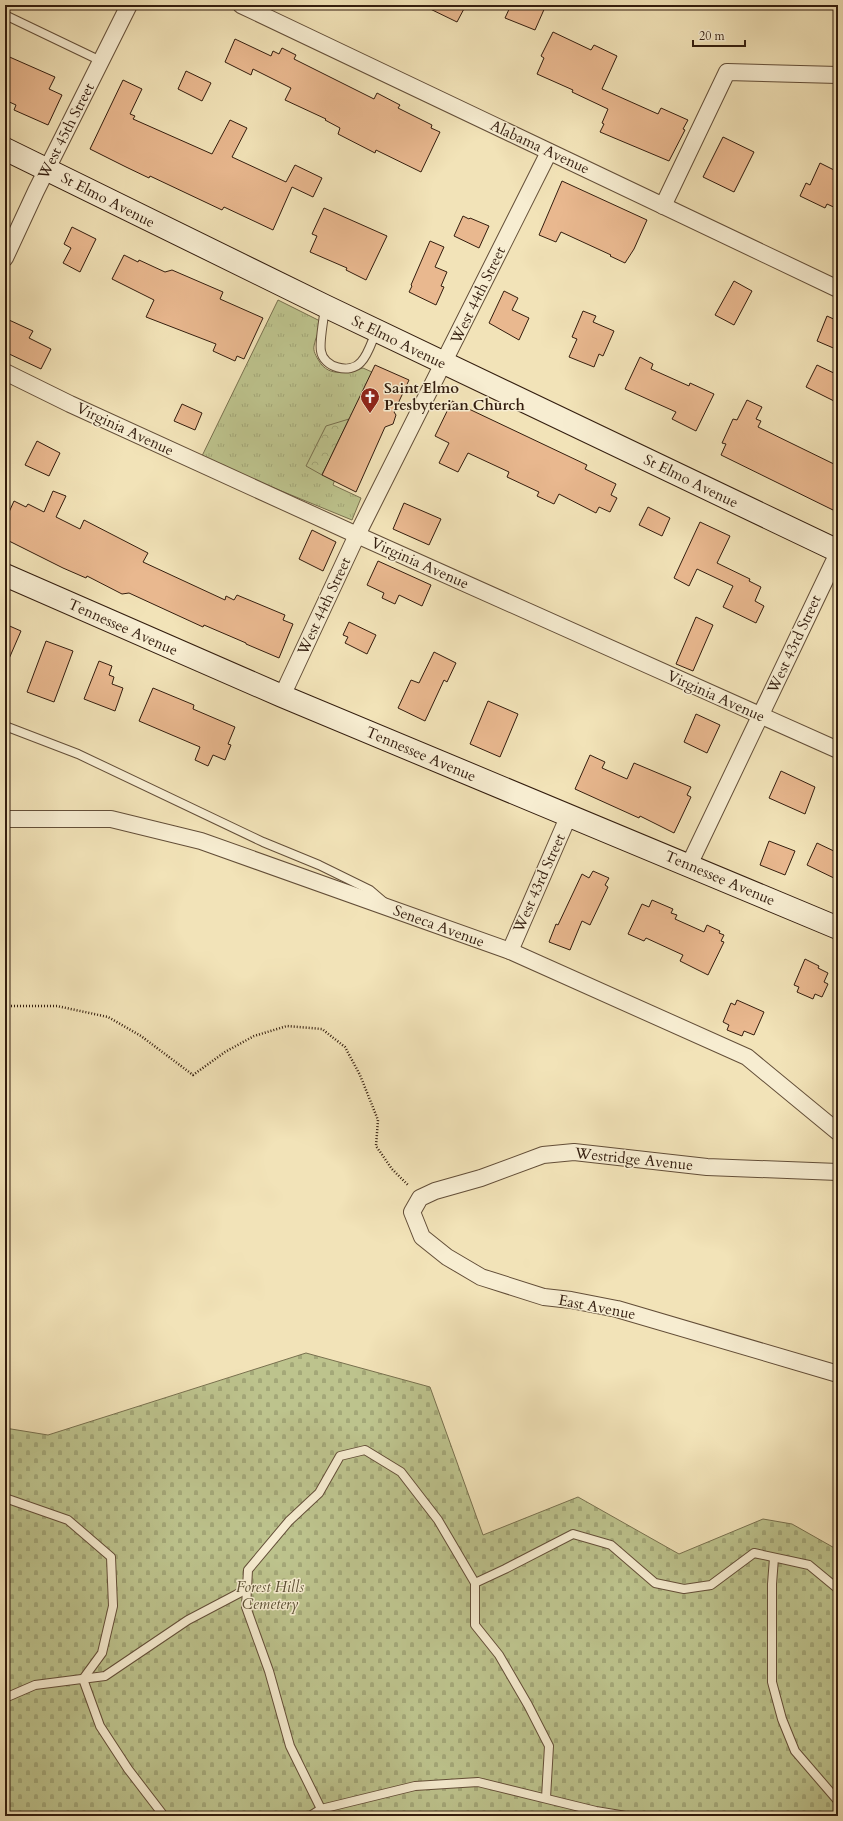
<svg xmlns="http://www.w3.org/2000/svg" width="843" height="1821" font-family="Cardo,serif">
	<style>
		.grass { fill: url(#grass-tufts); stroke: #78704e }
		.forest { fill: url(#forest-crowns); stroke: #78704e }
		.cemetery { fill: url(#cemetery-stones); stroke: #78704e }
		.building { fill: #e9b88f; stroke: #331d0e }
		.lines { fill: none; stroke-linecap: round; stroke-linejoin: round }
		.lane-casing { stroke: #634e38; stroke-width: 10 }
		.street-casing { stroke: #634e38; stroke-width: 18 }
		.secondary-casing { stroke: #331d0e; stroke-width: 24 }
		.path { stroke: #331d0e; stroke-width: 2.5; stroke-dasharray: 1 2; stroke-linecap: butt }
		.lane { stroke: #f7edd1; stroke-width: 8 }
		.street { stroke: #f7edd1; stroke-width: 16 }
		.secondary { stroke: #f7edd1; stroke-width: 22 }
		.labels { text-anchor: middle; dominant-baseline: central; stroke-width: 3; stroke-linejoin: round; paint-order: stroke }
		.street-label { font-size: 15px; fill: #331d0e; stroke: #f7edd1 }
		.poi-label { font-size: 15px; font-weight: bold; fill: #331d0e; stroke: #f7edd1; text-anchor: start }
		.park-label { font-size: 15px; font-style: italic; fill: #5c4f34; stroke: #f7edd1 }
	</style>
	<defs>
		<pattern id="grass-tufts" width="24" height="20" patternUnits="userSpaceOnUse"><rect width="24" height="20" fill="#bdc38d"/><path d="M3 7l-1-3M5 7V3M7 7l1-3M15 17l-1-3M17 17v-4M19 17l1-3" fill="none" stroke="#a3a778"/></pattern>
		<pattern id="forest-crowns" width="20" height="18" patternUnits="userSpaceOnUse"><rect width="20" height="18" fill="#bdc38d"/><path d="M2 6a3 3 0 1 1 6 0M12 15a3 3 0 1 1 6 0" fill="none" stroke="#a3a778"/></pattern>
		<pattern id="cemetery-stones" width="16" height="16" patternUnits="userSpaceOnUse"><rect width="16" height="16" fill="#bdc38d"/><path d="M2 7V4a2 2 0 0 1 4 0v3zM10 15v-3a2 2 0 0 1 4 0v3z" fill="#a3a778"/></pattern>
	</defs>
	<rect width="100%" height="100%" fill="#f2e3b8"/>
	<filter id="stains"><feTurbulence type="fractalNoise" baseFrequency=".005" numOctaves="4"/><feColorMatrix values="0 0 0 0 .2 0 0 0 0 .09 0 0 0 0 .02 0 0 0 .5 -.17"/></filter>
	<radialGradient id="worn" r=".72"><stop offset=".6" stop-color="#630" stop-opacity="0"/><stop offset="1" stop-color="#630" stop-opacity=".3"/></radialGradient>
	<!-- grass -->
	<path class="grass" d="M278 300 322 322C320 330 315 338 314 346 313 351 316 356 319 361 329 378 348 372 363 368L372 372 333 485 361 498 352 520 201 458Z"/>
	<!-- forest -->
	<path class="forest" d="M349 419 322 475 306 466 326 426Z"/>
	<!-- cemetery -->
	<path class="cemetery" d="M306 1353 430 1387 483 1535 578 1497 679 1554 763 1519 792 1524 838 1550V1816H5V1428L48 1435Z"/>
	<!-- building -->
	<g class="building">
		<path d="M422 5H466L457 22Z"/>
		<path d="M511 5H546L535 30 505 18Z"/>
		<path d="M553 32 591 50 594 45 617 56 602 89 658 114 661 108 688 120 683 129 685 130 669 161 600 132 604 124 602 123 608 109 572 92 573 90 537 74 544 58 541 56Z"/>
		<path d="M235 39 271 56 273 51 279 54 282 48 296 55 294 59 374 99 377 93 400 105 398 108 432 125 431 128 440 132 421 172 376 150 375 153 338 134 340 128 325 120 326 119 285 100 291 88 253 69 251 75 225 62Z"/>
		<path d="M5 55 55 77 49 89 62 95 48 125 14 110 16 105 5 100Z"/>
		<path d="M186 71 211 83 202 101 178 89Z"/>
		<path d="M123 80 142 89 130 114 135 116 133 119 212 154 230 120 247 128 232 157 286 182 295 165 322 178 313 197 292 187 273 230 224 207 222 210 150 176 149 178 126 167 90 149Z"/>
		<path d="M723 137 754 152 734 192 703 177Z"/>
		<path d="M820 163 838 172V209L827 204 825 208 800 196 806 183 810 185Z"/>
		<path d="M562 181 647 220 634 249 625 263 610 256 611 255 561 232 556 242 539 235Z"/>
		<path d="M324 208 387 236 366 280 346 270 347 268 310 252 317 236 312 234Z"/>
		<path d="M463 216 469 219 470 218 489 226 479 248 454 236Z"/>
		<path d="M72 227 96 239 80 272 63 263 71 248 64 244Z"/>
		<path d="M430 241 444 247 435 267 447 272 441 286 444 287 436 305 409 292 412 286 411 285Z"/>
		<path d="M124 255 138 262 139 260 165 272 172 270 223 292 220 299 263 318 244 359 237 356 235 361 213 351 216 344 146 317 154 300 112 279Z"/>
		<path d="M734 281 752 291 734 325 715 315Z"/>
		<path d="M504 291 518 298 512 310 529 318 519 340 489 323Z"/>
		<path d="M583 311 596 316 593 322 614 331 603 356 599 354 594 367 569 357 577 339 572 337Z"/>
		<path d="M827 316 838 321V350L817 341Z"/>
		<path d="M9 320 33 331 29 338 51 349 41 369 5 352V329Z"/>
		<path d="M640 357 653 364 651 369 689 386 690 383 714 394 696 431 672 419 676 412 625 389Z"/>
		<path d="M375 365 409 380 394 412 396 415 393 424 385 427 356 492 322 475Z"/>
		<path d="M817 365 838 375V403L806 387Z"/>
		<path d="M747 400 762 407 756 419 761 421 758 427 838 466V497L833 510 721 455 726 444 722 443 733 419 737 420Z"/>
		<path d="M452 401 587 465 585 469 616 484 611 495 617 498 610 512 599 507 596 513 559 494 554 504 537 496 539 492 507 477 509 472 468 453 458 472 439 463 449 443 435 436Z"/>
		<path d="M182 404 202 413 195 430 174 421Z"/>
		<path d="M37 441 60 453 49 476 25 465Z"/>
		<path d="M53 491 66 496 56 517 80 529 84 520 148 553 143 562 225 600 226 596 234 600 237 595 285 615 283 620 293 624 279 658 246 644V643L204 625 203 627 129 593 122 594 87 576 86 578 63 568 5 539V521L14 501 26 507 28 504 44 512Z"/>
		<path d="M404 503 441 519 429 545 393 529Z"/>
		<path d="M648 507 670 518 662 536 639 525Z"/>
		<path d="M700 522 730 536 717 563 750 579 749 581 761 587 755 601 764 606 756 623 723 607 733 586 697 569 689 586 674 578Z"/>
		<path d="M312 530 336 542 323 571 299 559Z"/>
		<path d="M378 561 431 585 422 606 399 595 395 604 382 598 384 593 367 585Z"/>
		<path d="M696 617 713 625 693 671 676 664Z"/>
		<path d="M349 622 376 635 367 654 345 643 348 637 343 635Z"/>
		<path d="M5 624 21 631 5 668Z"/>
		<path d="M46 641 73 651 54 702 27 692Z"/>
		<path d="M434 652 456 663 447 682 444 680 425 721 398 708 411 680 419 683Z"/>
		<path d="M99 661 112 666 109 675 114 677 112 684 123 688 115 711 84 699Z"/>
		<path d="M153 688 194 705 193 709 235 727 228 744 231 745 225 760 213 755 208 766 195 760 200 747 139 721Z"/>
		<path d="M488 701 518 714 500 757 470 744Z"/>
		<path d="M696 714 720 725 707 753 684 742Z"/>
		<path d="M590 755 605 762 602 768 627 779 634 763 691 787 687 795 691 797 674 833 640 816 639 818 575 789Z"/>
		<path d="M781 771 815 787 805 814 769 798Z"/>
		<path d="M769 841 795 851 785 875 760 865Z"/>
		<path d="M817 843 838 853V880L807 865Z"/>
		<path d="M593 871 609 878 605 885 608 887 590 925 582 921 570 950 549 942 556 924 558 925 582 874 589 878Z"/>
		<path d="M652 900 673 909 671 913 677 915 675 919 704 932 707 925 720 931 719 933 724 935 721 941 724 942 708 975 680 961 683 955 646 938 644 941 628 934 642 904 649 907Z"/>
		<path d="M805 959 819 966 818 968 828 973 824 982 828 984 822 997 815 994 813 999 797 992 799 987 794 985Z"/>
		<path d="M737 1000 764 1012 754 1035 744 1031 742 1036 727 1030 729 1025 723 1022 731 1003 735 1005Z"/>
	</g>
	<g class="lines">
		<!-- lane casing -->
		<g class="lane-casing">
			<g id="lane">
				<path d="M5 15 101 61"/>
				<path d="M325 307C324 318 319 342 321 351 323 367 350 375 361 362 368 355 372 341 376 332"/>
				<path d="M5 726 78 754 263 842 319 865 370 890 384 902"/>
				<path d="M5 1498 68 1520 111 1557 113 1606 102 1653 83 1679 100 1726 128 1769 164 1816"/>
				<path d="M774 1558 772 1584V1682L782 1719 795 1751 838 1801"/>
				<path d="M475 1583V1625L499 1655 528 1705 549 1746 546 1798"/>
				<path d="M5 1698 35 1685 105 1676 188 1620 247 1589"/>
				<path d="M321 1809 290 1746 269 1671 246 1607 248 1570 289 1521 319 1493 340 1456 365 1450 401 1472 438 1520 475 1583 505 1569 573 1534 611 1545 655 1583 684 1589 711 1585 754 1553 809 1565 838 1589"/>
				<path d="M5 1814 7 1816"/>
				<path d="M310 1816 321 1809 415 1786 478 1782 596 1811 626 1816"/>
			</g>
		</g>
		<!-- street casing -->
		<g class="street-casing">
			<g id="street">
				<path d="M241 5 838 289"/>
				<path d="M663 206 727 72 838 75"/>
				<path d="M5 258 36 191 129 5"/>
				<path d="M5 372 70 404 357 535 838 750"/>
				<path d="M282 696 357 535 549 152"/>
				<path d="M5 819H111L201 841 510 951 747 1057 838 1132"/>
				<path d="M689 865 838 553"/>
				<path d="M510 951 569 815"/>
				<path d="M838 1172 707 1167 574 1152 543 1155 481 1178 435 1191 420 1198 412 1212 422 1237 447 1257 481 1277 544 1297 571 1300 617 1309 838 1374"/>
			</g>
		</g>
		<!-- secondary casing -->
		<g class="secondary-casing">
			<g id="secondary">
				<path d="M5 149 325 306 838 551"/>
				<path d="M5 575 282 696 838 928"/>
			</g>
		</g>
		<!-- path -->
		<path class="path" d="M5 1006H57L108 1017 141 1036 193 1075 225 1052 254 1036 287 1026 322 1029 345 1047 360 1075 378 1120 376 1146 392 1169 409 1186"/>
		<!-- lane -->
		<use href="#lane" class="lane"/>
		<!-- street -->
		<use href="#street" class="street"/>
		<!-- secondary -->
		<use href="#secondary" class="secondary"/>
	</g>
	<!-- icons -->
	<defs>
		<g id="church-pin" transform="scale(1)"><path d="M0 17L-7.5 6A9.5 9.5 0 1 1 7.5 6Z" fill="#8f2418" stroke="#f7edd1"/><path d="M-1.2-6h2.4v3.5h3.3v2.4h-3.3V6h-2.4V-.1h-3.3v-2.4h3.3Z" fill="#fff"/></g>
	</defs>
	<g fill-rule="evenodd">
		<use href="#church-pin" x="370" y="397"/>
	</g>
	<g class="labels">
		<!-- street labels -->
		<g class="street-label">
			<text transform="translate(66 131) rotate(-63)">West 45th Street</text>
			<text transform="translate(540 147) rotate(25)">Alabama Avenue</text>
			<text transform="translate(108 200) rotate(27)">St Elmo Avenue</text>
			<text transform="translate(478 295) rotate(-64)">West 44th Street</text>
			<text transform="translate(399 342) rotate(26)">St Elmo Avenue</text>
			<text transform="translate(125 429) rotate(25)">Virginia Avenue</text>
			<text transform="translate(691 481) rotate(26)">St Elmo Avenue</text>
			<text transform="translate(420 563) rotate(24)">Virginia Avenue</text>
			<text transform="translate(324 606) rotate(-65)">West 44th Street</text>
			<text transform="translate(123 627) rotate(24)">Tennessee Avenue</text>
			<text transform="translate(794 644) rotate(-65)">West 43rd Street</text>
			<text transform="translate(716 696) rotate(24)">Virginia Avenue</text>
			<text transform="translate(421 754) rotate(23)">Tennessee Avenue</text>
			<text transform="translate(720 878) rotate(23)">Tennessee Avenue</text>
			<text transform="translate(539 883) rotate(-66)">West 43rd Street</text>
			<text transform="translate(439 926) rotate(20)">Seneca Avenue</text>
			<text transform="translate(634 1159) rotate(6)">Westridge Avenue</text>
			<text transform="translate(597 1307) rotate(11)">East Avenue</text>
		</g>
		<!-- poi labels -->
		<g class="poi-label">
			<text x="384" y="388">Saint Elmo<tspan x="384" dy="17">Presbyterian Church</tspan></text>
		</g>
		<!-- park labels -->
		<g class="park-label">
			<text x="270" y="1587">Forest Hills<tspan x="270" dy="17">Cemetery</tspan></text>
		</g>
	</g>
	<!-- margin -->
	<rect width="843" height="1821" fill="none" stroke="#f2e3b8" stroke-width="20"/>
	<rect x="6" y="6" width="831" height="1809" fill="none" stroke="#331d0e" stroke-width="2"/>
	<rect x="10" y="10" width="823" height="1801" fill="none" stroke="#331d0e"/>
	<!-- scale -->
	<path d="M693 40v6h52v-6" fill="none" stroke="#331d0e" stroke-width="2"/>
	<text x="699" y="40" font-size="12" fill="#331d0e" stroke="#f7edd1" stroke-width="3" paint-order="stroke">20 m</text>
	<rect width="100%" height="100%" filter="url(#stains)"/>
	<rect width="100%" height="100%" fill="url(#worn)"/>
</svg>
